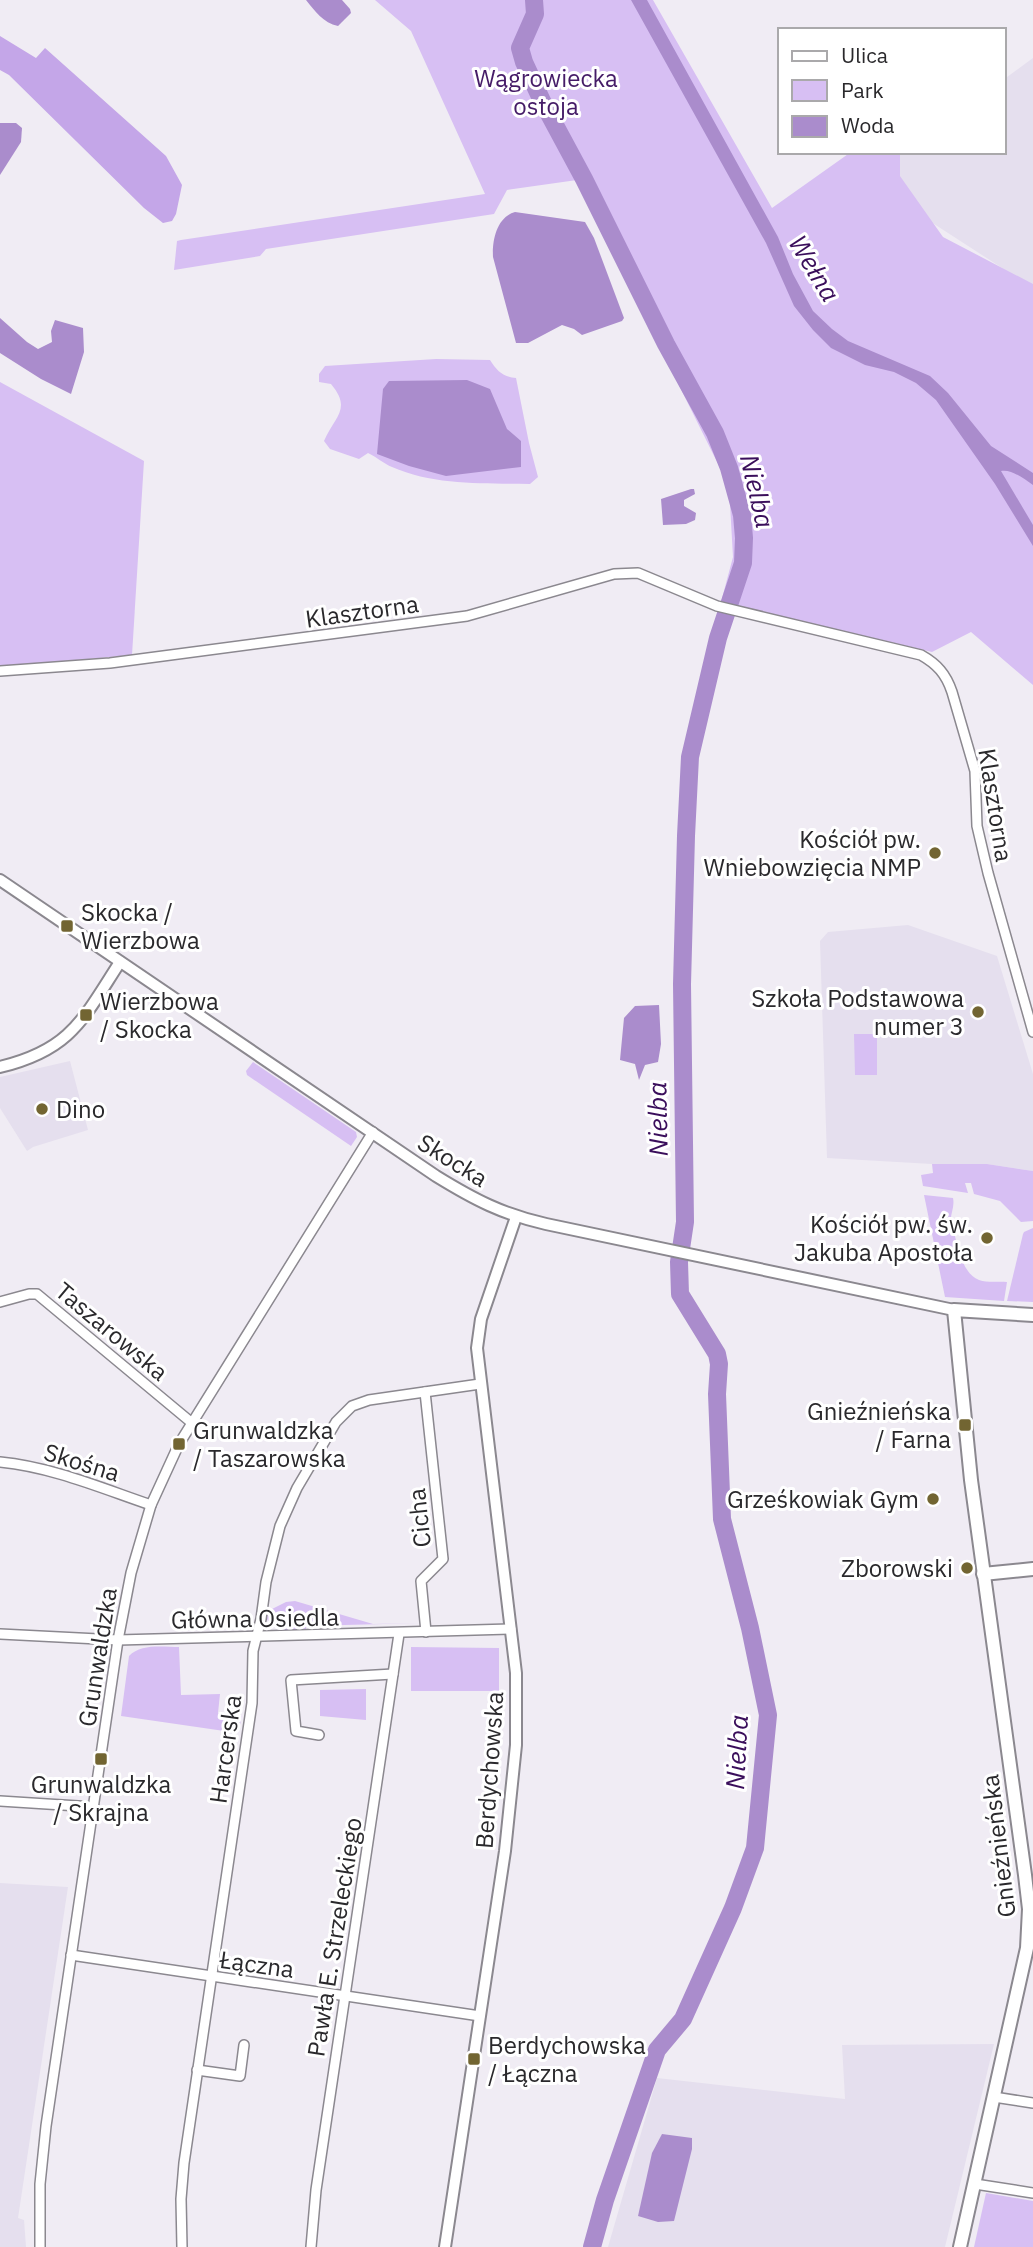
<svg xmlns="http://www.w3.org/2000/svg" width="1033" height="2247" font-family="'IBM Plex Sans',sans-serif">
	<style>
		.built { fill: #e5dfee }
		.green { fill: #d7bff3 }
		.forest { fill: #c4a6e8 }
		.water { fill: #aa8ccc }
		.lines { fill: none; stroke-linecap: round; stroke-linejoin: round }
		.river { stroke: #aa8ccc; stroke-width: 18 }
		.minor-casing { stroke: #8b888f; stroke-width: 12 }
		.tertiary-casing { stroke: #8b888f; stroke-width: 14 }
		.secondary-casing { stroke: #8b888f; stroke-width: 16 }
		.minor { stroke: #fff; stroke-width: 9 }
		.tertiary { stroke: #fff; stroke-width: 10 }
		.secondary { stroke: #fff; stroke-width: 12 }
		.poi-dot { fill: #726532; stroke: #fff; stroke-width: 2.5 }
		.labels { text-anchor: middle; dominant-baseline: central; stroke-width: 6; stroke-linejoin: round; paint-order: stroke }
		.park-label { font-size: 24px; fill: #451b67; stroke: #fff }
		.street-label { font-size: 24px; fill: #2a292c; stroke: #fff }
		.poi-label { font-size: 24px; fill: #2a292c; stroke: #fff; text-anchor: end }
		.water-label { font-size: 26px; font-style: italic; fill: #3a0e5b; stroke: #fff }
	</style>
	<rect width="100%" height="100%" fill="#f0ecf4"/>
	<!-- built -->
	<g class="built">
		<path d="M1033 58V288L931 222 906 187 896 169 897 152H1003V80Z"/>
		<path d="M908 925 997 956 1033 1074V1171L987 1164H932L827 1158 820 941 828 932Z"/>
		<path d="M70 1061 88 1130 33 1147 27 1151 0 1108V1077Z"/>
		<path d="M0 1883 68 1887 18 2218 24 2220 26 2247H0Z"/>
		<path d="M994 2044 945 2247H608L657 2078 845 2099 842 2045Z"/>
	</g>
	<!-- green -->
	<g class="green">
		<path d="M375 0H653L772 208 851 152H900V176L943 237 1033 284V685L971 632 932 652 721 602 733 557 729 486 577 180 507 190 494 214 266 249 260 256 174 270 177 241 181 240 485 194 411 31Z"/>
		<path d="M436 359 490 360C497 371 503 377 516 378L529 443 538 477 530 484C485 483 435 486 392 467 384 464 377 457 368 453L359 459 330 449 324 441C335 416 352 409 331 384L319 382V374L325 366Z"/>
		<path d="M0 382 144 461 132 655 0 667Z"/>
		<path d="M854 1034H877V1075H855Z"/>
		<path d="M253 1062 356 1132 357 1137 351 1146 247 1075 246 1071Z"/>
		<path d="M932 1164H987L1033 1171V1221L1021 1222 1000 1201 974 1194 971 1183H965L968 1193 923 1186 921 1175 933 1173Z"/>
		<path d="M924 1195 953 1198C955 1207 950 1214 951 1222 957 1239 960 1273 979 1280 988 1283 998 1281 1007 1282L1004 1301 945 1297Z"/>
		<path d="M1033 1228V1302L1007 1301 1023 1234 1024 1232Z"/>
		<path d="M295 1601 373 1624 422 1623 306 1626V1629C291 1630 274 1634 267 1619L268 1611 286 1602Z"/>
		<path d="M179 1647 181 1695 220 1694 218 1713 225 1715 224 1722 233 1723 235 1714 242 1716 238 1733 121 1716 129 1656C141 1643 164 1647 179 1647Z"/>
		<path d="M411 1647 499 1648V1691H411Z"/>
		<path d="M366 1689V1720L320 1716V1690Z"/>
		<path d="M986 2193 1033 2201V2247H974Z"/>
	</g>
	<!-- forest -->
	<path class="forest" d="M0 36 36 58 45 48 166 156 182 185 176 214 172 221 163 223 144 208 9 75 0 70Z"/>
	<!-- water -->
	<g class="water">
		<path d="M306 0H342L350 9 351 13 338 26C323 23 315 11 306 0Z"/>
		<path d="M631 0H647L778 237 793 274 813 311 832 329 848 341 930 376 948 393 991 446 1033 473V485C1024 479 1012 469 1001 471L1033 525V546L995 484 936 400 916 383 894 372 865 365 831 348 813 330 794 306 766 243Z"/>
		<path d="M0 123H16L22 128 21 142 0 175Z"/>
		<path d="M515 212 585 222 594 238 624 318 622 321 582 335 574 329 562 325 528 343H516L493 257C492 240 497 217 515 212Z"/>
		<path d="M0 318 27 342 38 349 52 342 51 331 55 320 83 328 84 352 71 394 41 379 0 353Z"/>
		<path d="M467 380 490 389 507 429 521 441V467L446 476 409 466 377 454 383 389 389 381Z"/>
		<path d="M691 489H694L695 494 684 500V506L696 513 695 520 686 524 663 525 661 499Z"/>
		<path d="M659 1005 661 1044 658 1062 645 1065 639 1080 635 1064 620 1060 624 1018 635 1006Z"/>
		<path d="M662 2134 692 2138V2149L674 2221 658 2222 638 2216 652 2153Z"/>
	</g>
	<g class="lines">
		<!-- river -->
		<path class="river" d="M534 0 535 14 520 48 524 62 542 101 584 179 666 344 715 433 729 468 742 515 744 538 743 563 718 638 690 757 686 836 682 984 685 1222 679 1262 680 1294 717 1354 719 1364 717 1394 722 1519 750 1628 768 1715 755 1848 733 1908 683 2019 657 2050 605 2200 592 2247"/>
		<!-- minor casing -->
		<g class="minor-casing">
			<g id="minor">
				<path d="M0 671 110 663 467 616 614 574 638 573 717 606 921 655C937 664 946 674 952 692L975 771 977 826 988 873 1033 1032"/>
				<path d="M0 1302 29 1294H37L192 1423"/>
				<path d="M425 1392 443 1559 421 1581 426 1632"/>
				<path d="M0 1462C52 1467 101 1488 151 1505"/>
				<path d="M0 1634 118 1640 511 1629"/>
				<path d="M319 1735 296 1731 291 1680 393 1674"/>
				<path d="M0 1801 94 1807"/>
				<path d="M71 1955 480 2016"/>
				<path d="M197 2070 240 2076 244 2045"/>
				<path d="M994 2097 1033 2103"/>
				<path d="M975 2184 1033 2193"/>
				<path d="M40 2247V2184L46 2126 118 1640 131 1573 151 1505 179 1444 373 1132"/>
				<path d="M182 2247 181 2199 184 2163 252 1703 253 1651 261 1619 266 1582 280 1526 297 1488 336 1422 352 1406 369 1400 480 1384"/>
				<path d="M311 2247 316 2190 399 1634"/>
			</g>
		</g>
		<!-- tertiary casing -->
		<g class="tertiary-casing">
			<g id="tertiary">
				<path d="M0 880 436 1176C475 1200 502 1214 546 1224L954 1310"/>
				<path d="M0 1067C71 1050 83 1019 120 962"/>
				<path d="M445 2247 505 1851 516 1745V1673L477 1348 481 1319 516 1217"/>
			</g>
		</g>
		<!-- secondary casing -->
		<g class="secondary-casing">
			<g id="secondary">
				<path d="M983 1574 1033 1569"/>
				<path d="M960 2247 1027 1948 1029 1909 1025 1875 971 1480 954 1310 1033 1315"/>
			</g>
		</g>
		<!-- minor -->
		<use href="#minor" class="minor"/>
		<!-- tertiary -->
		<use href="#tertiary" class="tertiary"/>
		<!-- secondary -->
		<use href="#secondary" class="secondary"/>
	</g>
	<!-- markers -->
	<g class="poi-dot">
		<circle cx="935" cy="853" r="7"/>
		<rect x="60" y="919" width="14" height="14" rx="3.5"/>
		<circle cx="978" cy="1012" r="7"/>
		<rect x="79" y="1008" width="14" height="14" rx="3.5"/>
		<circle cx="42" cy="1109" r="7"/>
		<circle cx="987" cy="1238" r="7"/>
		<rect x="958" y="1418" width="14" height="14" rx="3.5"/>
		<rect x="172" y="1437" width="14" height="14" rx="3.5"/>
		<circle cx="933" cy="1499" r="7"/>
		<circle cx="967" cy="1568" r="7"/>
		<rect x="94" y="1752" width="14" height="14" rx="3.5"/>
		<rect x="467" y="2052" width="14" height="14" rx="3.5"/>
	</g>
	<g class="labels">
		<!-- park labels -->
		<g class="park-label">
			<text x="546" y="78">Wągrowiecka<tspan x="546" dy="28">ostoja</tspan></text>
		</g>
		<!-- street labels -->
		<g class="street-label">
			<text transform="translate(362 611) rotate(-8)">Klasztorna</text>
			<text transform="translate(996 805) rotate(81)">Klasztorna</text>
			<text transform="translate(453 1160) rotate(32)">Skocka</text>
			<text transform="translate(112 1331) rotate(40)">Taszarowska</text>
			<text transform="translate(82 1462) rotate(17)">Skośna</text>
			<text transform="translate(419 1518) rotate(-96)">Cicha</text>
			<text transform="translate(255 1618) rotate(-1)">Główna Osiedla</text>
			<text transform="translate(97 1657) rotate(-81)">Grunwaldzka</text>
			<text transform="translate(225 1749) rotate(-82)">Harcerska</text>
			<text transform="translate(489 1770) rotate(-86)">Berdychowska</text>
			<text transform="translate(998 1846) rotate(-97)">Gnieźnieńska</text>
			<text transform="translate(334 1937) rotate(-81)">Pawła E. Strzeleckiego</text>
			<text transform="translate(257 1964) rotate(8)">Łączna</text>
		</g>
		<!-- poi labels -->
		<g class="poi-label">
			<text x="921" y="839">Kościół pw.<tspan x="921" dy="28">Wniebowzięcia NMP</tspan></text>
			<text x="81" y="912" text-anchor="start">Skocka /<tspan x="81" dy="28">Wierzbowa</tspan></text>
			<text x="964" y="998">Szkoła Podstawowa<tspan x="964" dy="28">numer 3</tspan></text>
			<text x="100" y="1001" text-anchor="start">Wierzbowa<tspan x="100" dy="28">/ Skocka</tspan></text>
			<text x="56" y="1109" text-anchor="start">Dino</text>
			<text x="973" y="1224">Kościół pw. św.<tspan x="973" dy="28">Jakuba Apostoła</tspan></text>
			<text x="951" y="1411">Gnieźnieńska<tspan x="951" dy="28">/ Farna</tspan></text>
			<text x="193" y="1430" text-anchor="start">Grunwaldzka<tspan x="193" dy="28">/ Taszarowska</tspan></text>
			<text x="919" y="1499">Grześkowiak Gym</text>
			<text x="953" y="1568">Zborowski</text>
			<text x="101" y="1784" text-anchor="middle">Grunwaldzka<tspan x="101" dy="28">/ Skrajna</tspan></text>
			<text x="488" y="2045" text-anchor="start">Berdychowska<tspan x="488" dy="28">/ Łączna</tspan></text>
		</g>
		<!-- water labels -->
		<g class="water-label">
			<text transform="translate(815 268) rotate(59)">Wełna</text>
			<text transform="translate(758 491) rotate(77)">Nielba</text>
			<text transform="translate(657 1119) rotate(-91)">Nielba</text>
			<text transform="translate(736 1752) rotate(-87)">Nielba</text>
		</g>
	</g>
	<!-- legend -->
	<rect x="778" y="28" width="228" height="126" fill="#ffffff" stroke="#aaa9ab" stroke-width="2"/>
	<rect x="792" y="51" width="35" height="10" fill="#ffffff" stroke="#aaa9ab" stroke-width="2"/>
	<text x="841" y="63" font-size="21" fill="#2a292c">Ulica</text>
	<rect x="792" y="80" width="35" height="21" fill="#d7bff3" stroke="#aaa9ab" stroke-width="2"/>
	<text x="841" y="98" font-size="21" fill="#2a292c">Park</text>
	<rect x="792" y="116" width="35" height="21" fill="#aa8ccc" stroke="#aaa9ab" stroke-width="2"/>
	<text x="841" y="133" font-size="21" fill="#2a292c">Woda</text>
</svg>
